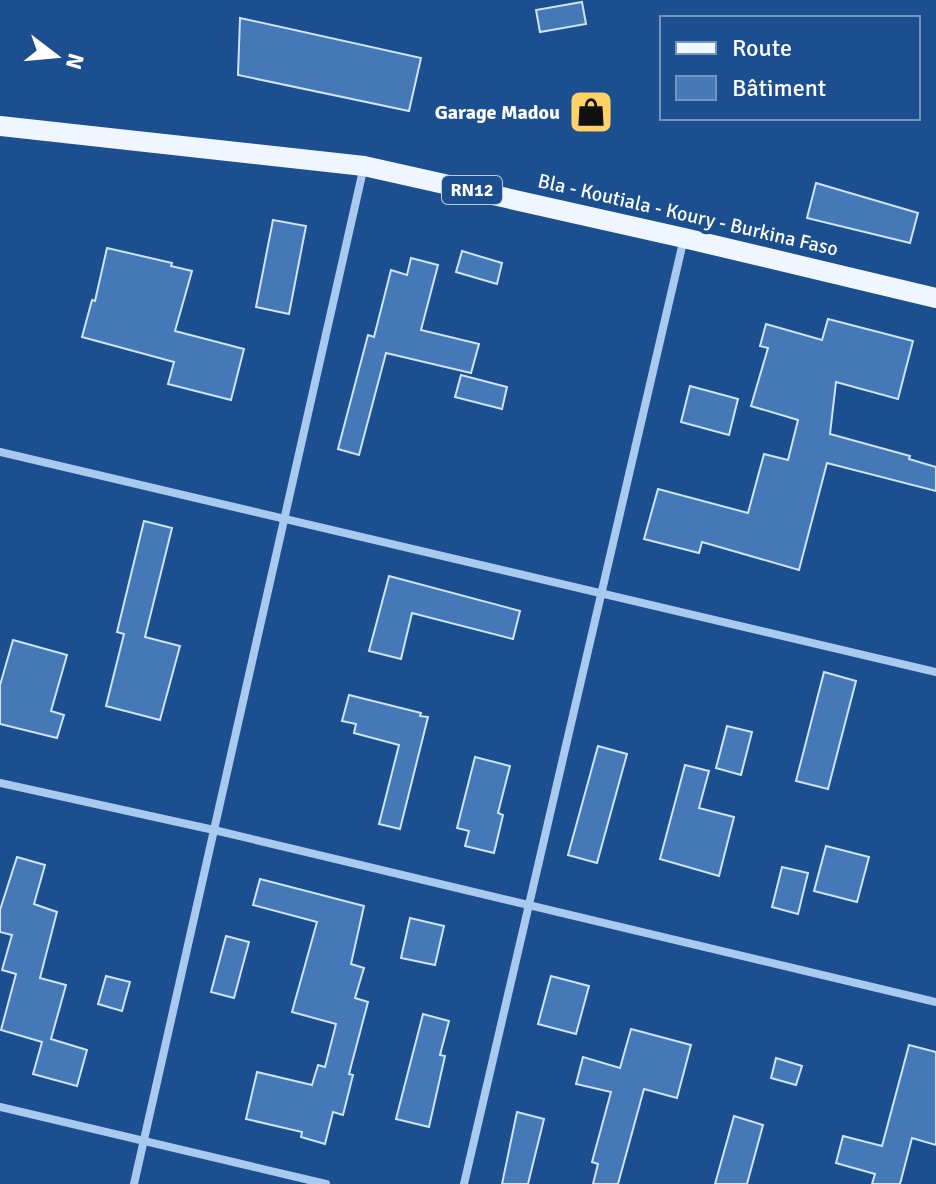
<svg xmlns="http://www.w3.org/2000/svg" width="936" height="1184" font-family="Signika,sans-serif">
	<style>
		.building { fill: #4478b7; stroke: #cfe3fa; stroke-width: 2 }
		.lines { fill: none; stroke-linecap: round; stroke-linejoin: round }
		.minor { stroke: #a9c9ee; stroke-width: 8 }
		.primary { stroke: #f0f6ff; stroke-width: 20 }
		.labels { text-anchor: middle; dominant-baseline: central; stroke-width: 8; stroke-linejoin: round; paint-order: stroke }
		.shield { fill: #1b4f8f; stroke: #bbcadd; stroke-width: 2 }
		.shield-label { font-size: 18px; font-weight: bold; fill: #fff }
		.poi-label { font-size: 20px; font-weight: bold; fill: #fff; stroke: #1b4f8f; text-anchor: end }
		.street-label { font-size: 20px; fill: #fff; stroke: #1b4f8f }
	</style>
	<rect width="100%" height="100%" fill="#1b4f8f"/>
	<!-- building -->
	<g class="building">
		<path d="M582 2 586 24 540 32 536 10Z"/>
		<path d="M240 18 421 58 409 111 238 75Z"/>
		<path d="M816 183 918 213 910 243 807 218Z"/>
		<path d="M273 220 306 226 289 314 256 307Z"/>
		<path d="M107 248 172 263 171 266 192 271 175 331 244 349 231 400 168 384 174 362 82 337 92 300 95 301Z"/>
		<path d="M462 251 502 263 497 284 456 272Z"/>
		<path d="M411 258 438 265 421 330 479 344 471 373 386 353 359 455 338 449 368 335 374 337 391 270 407 275Z"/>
		<path d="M828 319 913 341 898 399 836 382 830 434 910 456 909 459 936 467V491L827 463 799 570 702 542 699 553 644 539 658 489 748 513 764 454 788 460 798 420 751 406 768 348 760 346 766 324 822 340Z"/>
		<path d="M461 375 507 387 502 409 455 397Z"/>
		<path d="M690 386 738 399 729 435 681 422Z"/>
		<path d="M144 521 172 528 145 637 180 646 160 720 106 706 124 634 117 632Z"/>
		<path d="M389 576 520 611 513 639 412 613 401 659 369 651Z"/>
		<path d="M13 640 67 655 51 711 64 715 57 738 0 724V685Z"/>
		<path d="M824 672 856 681 828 789 796 781Z"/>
		<path d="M349 695 421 713 420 716 428 717 400 829 379 824 399 745 354 733 356 724 342 721Z"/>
		<path d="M727 726 752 732 741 775 716 768Z"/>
		<path d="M598 746 627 754 597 863 568 855Z"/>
		<path d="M475 757 510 766 498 813 503 815 494 853 465 846 469 831 457 828Z"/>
		<path d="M685 765 709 771 699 808 734 817 719 876 660 859Z"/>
		<path d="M826 846 869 857 857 902 814 891Z"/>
		<path d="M17 857 45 865 34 904 57 912 40 978 66 985 51 1039 87 1050 77 1086 33 1074 42 1042 1 1030 16 974 2 970 12 935 0 932V910Z"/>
		<path d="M782 867 808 873 798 914 772 907Z"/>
		<path d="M260 879 364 906 351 964 364 968 355 998 368 1002 349 1074 353 1075 343 1115 333 1112 325 1144 301 1137 302 1132 246 1119 257 1072 312 1085 318 1065 325 1067 336 1024 292 1012 317 922 253 905Z"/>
		<path d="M410 918 444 926 435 965 401 958Z"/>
		<path d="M226 936 249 942 234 998 211 992Z"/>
		<path d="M106 976 130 982 122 1011 98 1004Z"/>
		<path d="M551 976 589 986 576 1034 538 1024Z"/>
		<path d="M423 1014 449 1021 440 1055 445 1056 429 1127 396 1119Z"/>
		<path d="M631 1029 691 1045 677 1098 644 1089 618 1184H593L598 1164 592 1162 611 1092 576 1084 583 1057 620 1068Z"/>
		<path d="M909 1045 936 1052V1145L912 1138 900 1184H872L875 1174 836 1163 843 1136 882 1146Z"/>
		<path d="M776 1058 802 1066 796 1085 771 1078Z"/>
		<path d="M517 1112 544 1119 528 1184H502Z"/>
		<path d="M734 1116 763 1125 747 1184H715Z"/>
	</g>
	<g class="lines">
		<!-- minor -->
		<g class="minor">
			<path d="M0 452 936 672"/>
			<path d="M0 783 214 830 936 1002"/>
			<path d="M0 1107 326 1184"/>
			<path d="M134 1184 364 166"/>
			<path d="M464 1184 684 238"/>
		</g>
		<!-- primary -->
		<path class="primary" d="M0 126 364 166 684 238 936 298"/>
	</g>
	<!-- icons -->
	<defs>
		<g id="shop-square" transform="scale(2.3)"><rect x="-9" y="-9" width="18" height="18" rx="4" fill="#ffd166" stroke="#1b4f8f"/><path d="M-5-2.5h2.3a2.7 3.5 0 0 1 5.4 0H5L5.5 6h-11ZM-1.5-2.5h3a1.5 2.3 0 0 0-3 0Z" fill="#111"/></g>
	</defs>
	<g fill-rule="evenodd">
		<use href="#shop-square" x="591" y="112"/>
	</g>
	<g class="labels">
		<!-- shield labels -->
		<rect class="shield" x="442" y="176" width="60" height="28" rx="6"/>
		<g class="shield-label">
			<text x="472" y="190">RN12</text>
		</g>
		<!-- poi labels -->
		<g class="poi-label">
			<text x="560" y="112">Garage Madou</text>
		</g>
		<!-- street labels -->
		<g class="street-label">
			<text transform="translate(688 215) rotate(13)">Bla - Koutiala - Koury - Burkina Faso</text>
		</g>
	</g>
	<!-- legend -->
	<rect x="660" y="16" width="260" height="104" fill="#1b4f8f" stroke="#7695bc" stroke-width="2"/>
	<rect x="676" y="42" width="40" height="12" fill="#f0f6ff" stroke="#7695bc" stroke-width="2"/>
	<text x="732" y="56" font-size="24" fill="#ffffff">Route</text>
	<rect x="676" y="76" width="40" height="24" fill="#4478b7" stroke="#7695bc" stroke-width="2"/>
	<text x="732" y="96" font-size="24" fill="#ffffff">Bâtiment</text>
	<!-- north arrow -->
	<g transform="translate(56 56) rotate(106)" stroke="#1b4f8f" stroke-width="6" paint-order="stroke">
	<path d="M0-6L14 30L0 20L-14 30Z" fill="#ffffff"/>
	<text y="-12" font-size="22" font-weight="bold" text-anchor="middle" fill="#ffffff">N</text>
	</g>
</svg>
